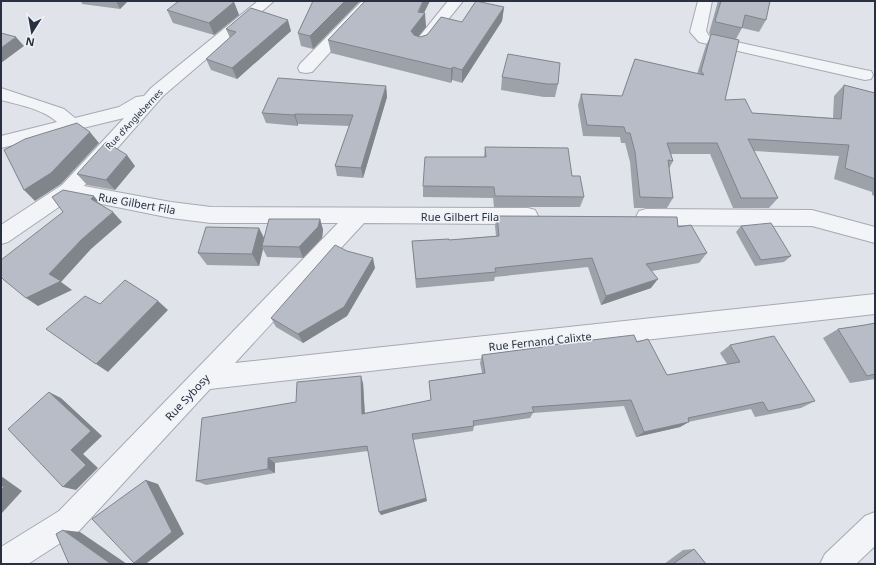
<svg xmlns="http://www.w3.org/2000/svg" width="876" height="565" font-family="'Noto Sans',sans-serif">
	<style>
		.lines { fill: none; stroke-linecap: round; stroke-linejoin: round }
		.minor-casing { stroke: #a5aab3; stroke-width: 2 }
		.minor { fill: #f3f4f7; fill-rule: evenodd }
		.wall { fill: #9da2aa }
		.shaded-wall { fill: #80848b }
		.building { fill: #b7bcc6; stroke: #80848b }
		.labels { text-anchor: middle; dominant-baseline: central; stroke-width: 3; stroke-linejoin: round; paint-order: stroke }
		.far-street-label { font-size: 9px; fill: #293040; stroke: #eff2f6 }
		.street-label { font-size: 11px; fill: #293040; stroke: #eff2f6 }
	</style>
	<rect width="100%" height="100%" fill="#e0e3e9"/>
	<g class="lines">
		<!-- minor casing -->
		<g class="minor-casing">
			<g id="minor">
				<path d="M258 1H274L163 96 84 186 171 202 211 207 528 208 535 210 538 216 535 222 528 224 364 223 235 363 875 294V314L210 389 79 531 28 564H1V547L59 511 338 223H211L171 218 72 198 8 242 1 244V225L62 185 124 118 1 148V136L57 122C43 109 19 105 1 100V88L64 109 75 118 119 107 136 97 144 96 151 88Z"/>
				<path d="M362 1H377L312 72 306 73 300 72 298 68 300 64Z"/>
				<path d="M448 1H463L429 43 424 45 419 43 416 40 419 37Z"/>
				<path d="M698 1H712L706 31 709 36 865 70 871 71 873 75 871 79 865 80 699 42 690 32Z"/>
				<path d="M646 209 812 210 875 227V243L812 226 646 225 639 223 636 217 639 211Z"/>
				<path d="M875 512V546L856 564H820L825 554 865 516Z"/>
			</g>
		</g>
		<!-- minor -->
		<use href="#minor" class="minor"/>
	</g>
	<!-- wall -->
	<g class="wall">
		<path d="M81 1H128L120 9 82 4Z"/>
		<path d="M313 1H360L313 49 301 46 298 33Z"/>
		<path d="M718 1H770L766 20 759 32 742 28 736 39 725 100 752 113 833 118 834 96 844 85 875 93V196L872 195V192L834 179 839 156 754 151 778 198 769 208H733L710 154H671L673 161 669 169 673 198 667 208H634L630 162 625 143H621L620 137 583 136 578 105 581 94 622 96 635 59 697 74 706 45 711 35 709 33Z"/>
		<path d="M234 2 239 15 214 35 173 23 167 10Z"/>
		<path d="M504 7 502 21 462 83 452 80 451 83 331 53 328 40 424 13 426 27 418 36 420 37Z"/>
		<path d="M226 29 291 31 237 79 211 70 206 59 230 38Z"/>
		<path d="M502 77 558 84 555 97H544L501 90Z"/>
		<path d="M386 86 387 97 363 178 337 176 335 166 349 126 298 124V126L266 123 262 113Z"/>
		<path d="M485 147 584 197 580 207H494L493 198 423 197V186L484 157Z"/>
		<path d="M135 166 115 190 87 185 77 174Z"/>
		<path d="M497 216 678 227 707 253 699 263 652 271 651 288 601 305 588 267 495 277 494 281 416 288 412 241 449 240 496 236 495 226Z"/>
		<path d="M320 219 323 230 322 238 303 258 267 257 263 249 259 266 207 265 198 253 259 228 264 238Z"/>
		<path d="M741 226 791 256 784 262 755 266 736 232Z"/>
		<path d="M375 268 347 316 303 343 276 327 271 318Z"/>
		<path d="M875 323V379L850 383 823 338 838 329 865 325Z"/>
		<path d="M637 342 667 375 727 364 720 353 730 345 815 401 801 408 755 417 751 409 688 422 680 427 636 437 624 406 533 413 530 418 474 426 473 431 413 440 427 501 381 515 368 451 275 463V473L206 485 196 481 296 402 363 383 365 413 431 400 429 381 482 373 480 363 482 355 542 347V346Z"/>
		<path d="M694 549 706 564H664L683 550Z"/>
	</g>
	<!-- shaded-wall -->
	<g class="shaded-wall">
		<path d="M116 1H128L120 9Z"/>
		<path d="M345 1H360L313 49 310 36Z"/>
		<path d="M423 1H430L422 17 425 13 426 27 412 44 411 31Z"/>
		<path d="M234 2 239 15 214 35 209 23Z"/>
		<path d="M504 7 502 21 462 83V70Z"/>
		<path d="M288 20 291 31 237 79 232 68Z"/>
		<path d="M16 37 24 46 1 63V48Z"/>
		<path d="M453 67 452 80 451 83V69Z"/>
		<path d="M386 86 387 97 363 178 361 168Z"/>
		<path d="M295 114 298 124V126L294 115Z"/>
		<path d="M90 132 99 143 61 184 35 201 24 190Z"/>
		<path d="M127 155 135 166 115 190 106 180Z"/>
		<path d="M94 196 102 206 100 209 91 199Z"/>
		<path d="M113 212 122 222 91 249 61 282 72 290 38 306 26 298 49 274 81 240Z"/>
		<path d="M320 219 323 230 322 238 303 258 299 247Z"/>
		<path d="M259 228 265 240 262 246 263 249 259 266 252 254Z"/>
		<path d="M373 258 375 268 347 316 303 343 298 334Z"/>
		<path d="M658 279 651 288 601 305 606 296Z"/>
		<path d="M158 301 168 310 108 372 96 364Z"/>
		<path d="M361 376 363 383 365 420 362 414Z"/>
		<path d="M49 392 61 398 102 436 83 454 98 468 76 490 63 487 71 450Z"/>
		<path d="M689 422 680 427 636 437 644 432Z"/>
		<path d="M268 458 275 463V473L268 469Z"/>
		<path d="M1 476 22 491 1 514Z"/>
		<path d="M146 480 158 484 184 534 147 563H134Z"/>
		<path d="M426 498 427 501 381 515 379 512Z"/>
		<path d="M63 530 80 532 127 564H111Z"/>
	</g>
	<!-- building -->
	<g class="building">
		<path d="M179 1H230L234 2 209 23 167 10Z"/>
		<path d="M313 1H345L310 36 298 33Z"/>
		<path d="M365 1H423L418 12 425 13 411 31 414 35 420 37 427 35 441 17 462 22 476 1 504 7 462 70 453 67 451 69 328 40Z"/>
		<path d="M721 1H770L766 20 745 15 742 28 716 22 715 21Z"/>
		<path d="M251 8 288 20 232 68 206 59 236 32 226 29Z"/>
		<path d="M1 33 16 37 1 48Z"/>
		<path d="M711 34 739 40 725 100 745 99 752 113 841 119 844 85 875 93V179L845 168 849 145 748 139 778 198H741L717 143H667L673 161 668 160 673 198 640 197 635 152 630 133H626L624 127 587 125 581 94 622 96 635 59 704 75 701 71Z"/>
		<path d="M508 54 560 63 558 84H547L502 77Z"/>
		<path d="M278 78 386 86 361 168 335 166 353 115 295 114 294 115 262 113Z"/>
		<path d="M77 123 90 132 51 173 24 190 4 150 25 139Z"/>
		<path d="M106 142 127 155 106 180 77 174Z"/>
		<path d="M485 147 568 148 572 176H580L584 197 495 196 494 187 423 186 425 157H486Z"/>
		<path d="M63 190 94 196 91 199 113 212 81 240 49 274 61 281 26 298 4 280 1 277V260L63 212 52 197Z"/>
		<path d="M497 216 677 217 678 227 691 225 707 253 646 264 658 279 606 296 592 258 495 268 496 272 416 279 412 241 449 239V240L499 236Z"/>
		<path d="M269 219H320L318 227 299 247 262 246Z"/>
		<path d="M771 223 791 256 761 260 741 226Z"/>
		<path d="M206 227 259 228 252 254 198 253Z"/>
		<path d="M335 245 347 251 373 258 344 307 298 334 271 318Z"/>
		<path d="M125 280 158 301 96 364 46 329 85 296 100 304Z"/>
		<path d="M875 323V374L867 376 838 329 865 325Z"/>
		<path d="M634 335 637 342 648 339 667 375 740 362 730 345 774 336 815 401 768 411 763 402 688 418 689 422 644 432 631 400 532 407 534 412 473 421 474 426 412 434 426 498 379 512 367 446 268 458V469L196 481 202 418 296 402 297 382 361 376 362 414 431 400 429 381 485 373 482 355 543 347 542 346Z"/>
		<path d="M49 392 91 431 71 450 86 465 63 487 8 429Z"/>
		<path d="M146 480 172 532 134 563 92 519Z"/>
		<path d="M1 485 4 487 1 490Z"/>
		<path d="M63 530 111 564H69L56 534Z"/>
		<path d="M694 549 706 564H673Z"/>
	</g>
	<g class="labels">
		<!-- far-street labels -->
		<g class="far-street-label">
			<text transform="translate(134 119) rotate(-47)">Rue d'Anglebernes</text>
		</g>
		<!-- street labels -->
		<g class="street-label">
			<text transform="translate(137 203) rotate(10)">Rue Gilbert Fila</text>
			<text x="460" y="216">Rue Gilbert Fila</text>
			<text transform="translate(540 341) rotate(-6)">Rue Fernand Calixte</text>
			<text transform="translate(187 397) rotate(-47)">Rue Sybosy</text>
		</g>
	</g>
	<!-- border -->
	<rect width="876" height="565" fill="none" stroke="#293040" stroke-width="4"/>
	<!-- north arrow -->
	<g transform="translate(32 32) rotate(191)" stroke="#eff2f6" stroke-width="3" paint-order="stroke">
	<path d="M0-3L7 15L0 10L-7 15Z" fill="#293040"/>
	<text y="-6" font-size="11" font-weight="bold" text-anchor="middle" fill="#293040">N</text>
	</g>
</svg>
